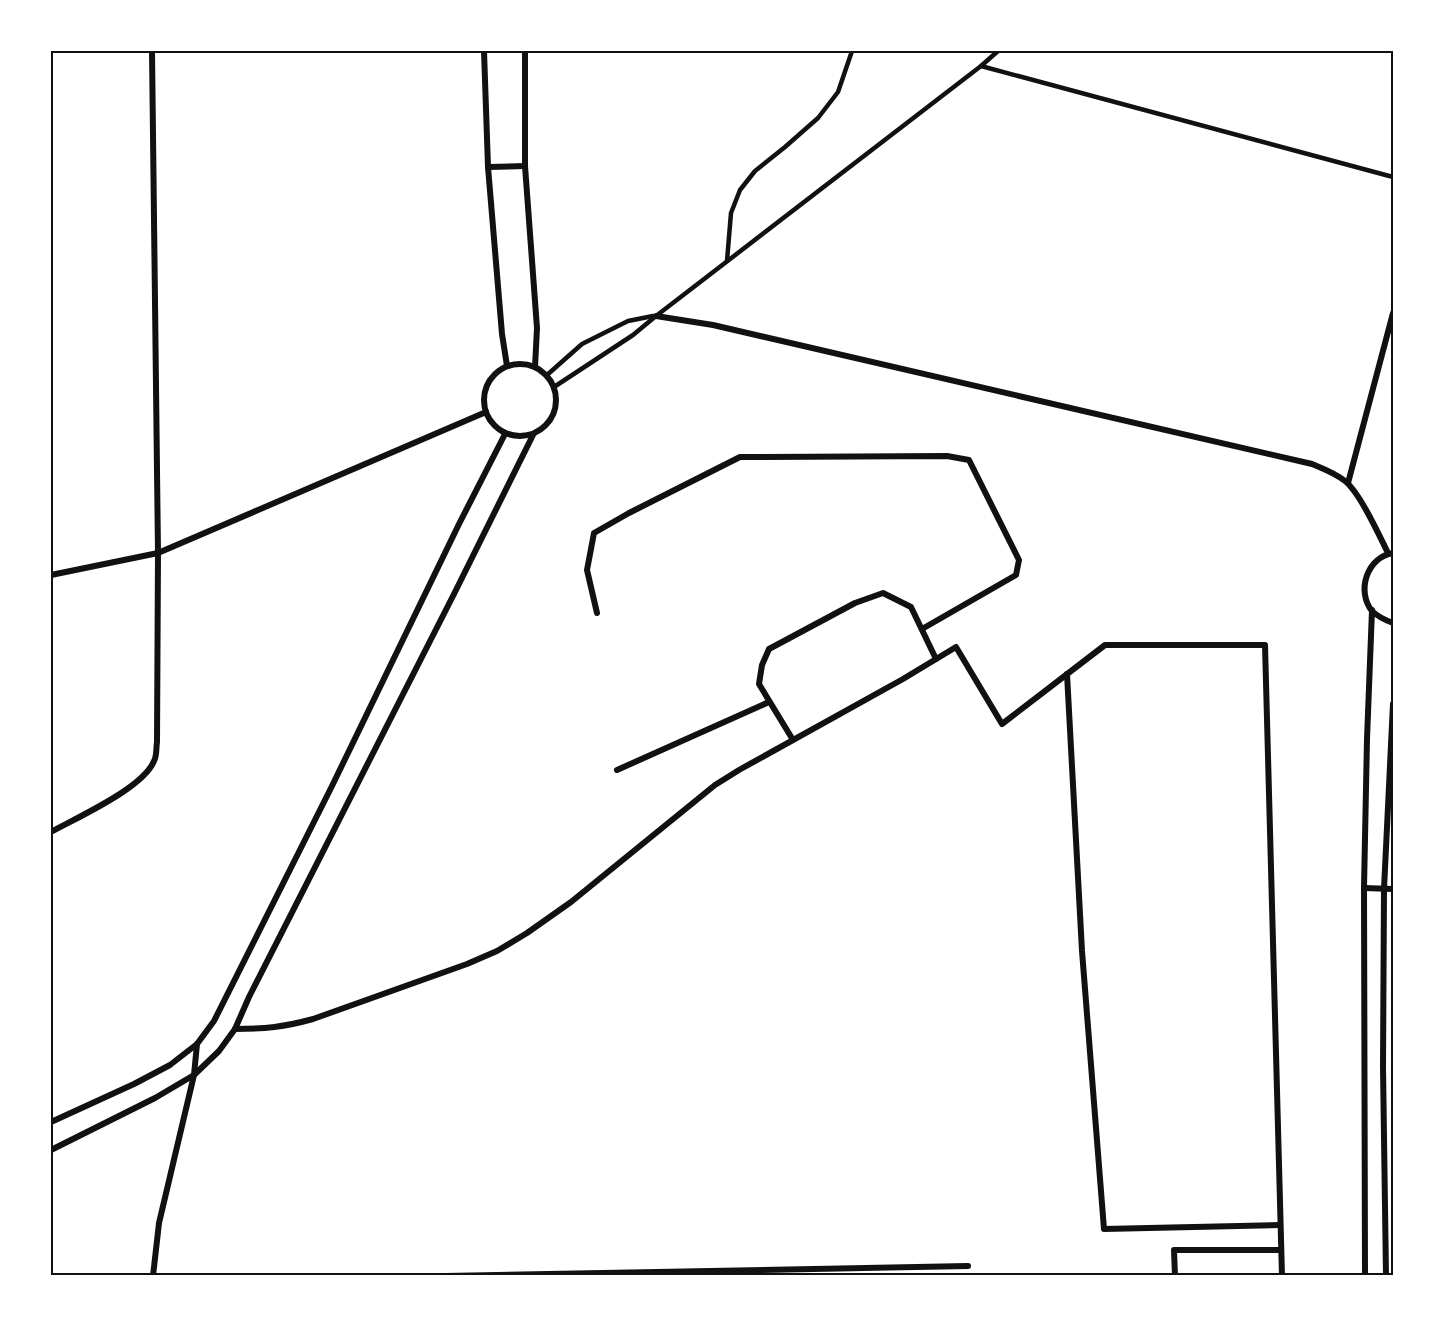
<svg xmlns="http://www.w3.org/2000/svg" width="1444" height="1327" font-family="Signika,sans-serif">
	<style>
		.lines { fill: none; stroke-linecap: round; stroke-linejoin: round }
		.service { stroke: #111; stroke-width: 4.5 }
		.minor { stroke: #111; stroke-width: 6 }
		.neatline { fill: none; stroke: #111; stroke-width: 2 }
	</style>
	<rect width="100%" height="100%" fill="#fff"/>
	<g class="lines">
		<!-- service -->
		<g class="service">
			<path d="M981 66 1393 177"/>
			<path d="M727 261 731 213 740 190 755 171 785 147 818 118 838 92 852 51"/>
			<path d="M547 375 582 344 628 321 653 316"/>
			<path d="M554 387 633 335 656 316 981 66 998 51"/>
		</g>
		<!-- minor -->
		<g class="minor">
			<path d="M484 51 488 167 502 334 507 366"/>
			<path d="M525 51V166L537 328 535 367"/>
			<path d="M488 167 525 166"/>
			<path d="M656 316 713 325 1312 464C1324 469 1335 473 1345 481 1360 493 1379 535 1388 553"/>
			<circle cx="520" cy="400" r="36"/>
			<path d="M1348 483 1393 313"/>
			<path d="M1393 553C1367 557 1356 591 1372 611 1378 617 1385 620 1393 623"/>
			<path d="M51 575 158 553 486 412"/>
			<path d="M597 613 587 570 594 533 629 513 740 457 947 456 969 460 1019 560 1016 575 922 629"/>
			<path d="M1067 674 1082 951 1104 1229 1280 1225"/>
			<path d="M793 740 759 684 762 665 769 649 855 603 883 593 911 607 936 659"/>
			<path d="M617 770 769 702"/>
			<path d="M51 832C78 817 143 788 154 761 157 756 156 748 157 742L158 553 152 51"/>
			<path d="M1364 888 1393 889"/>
			<path d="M235 1029C265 1029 284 1027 313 1019L467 964 497 951 527 933 571 902 715 785 739 770 903 679 956 647 1002 724 1105 645H1265L1282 1276"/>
			<path d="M51 1122 134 1084 170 1065 197 1044 214 1021 332 786 459 524 505 434"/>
			<path d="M51 1150 155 1098 194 1075 219 1051 235 1029 249 997 454 594 533 435"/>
			<path d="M153 1276 159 1223 194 1075 197 1044"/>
			<path d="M445 1276 968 1266"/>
			<path d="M1175 1276 1174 1250H1281"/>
			<path d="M1365 1276 1364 888 1367 739 1372 610"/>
			<path d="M1386 1276 1383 1067 1384 889 1393 704"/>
		</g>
	</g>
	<!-- border -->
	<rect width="1444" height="1327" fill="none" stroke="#ffffff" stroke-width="105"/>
	<rect x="52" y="52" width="1340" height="1222" class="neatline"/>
</svg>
